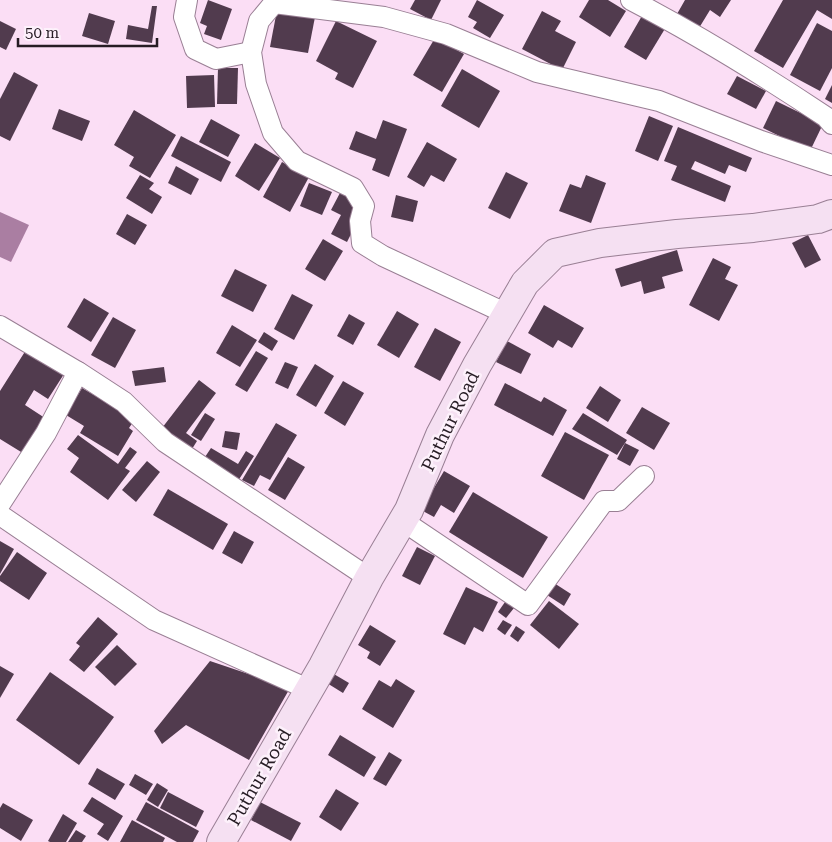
<svg xmlns="http://www.w3.org/2000/svg" width="832" height="842" font-family="'Roboto Serif',serif">
	<style>
		.water { fill: #aa7ea2 }
		.building { fill: #513b4e }
		.lines { fill: none; stroke-linecap: round; stroke-linejoin: round }
		.street-casing { stroke: #997f94; stroke-width: 22 }
		.secondary-casing { stroke: #997f94; stroke-width: 30 }
		.street { stroke: #fff; stroke-width: 20 }
		.secondary { stroke: #f5e0f2; stroke-width: 28 }
		.labels { text-anchor: middle; dominant-baseline: central; stroke-width: 5; stroke-linejoin: round; paint-order: stroke }
		.street-label { font-size: 18px; fill: #261c24; stroke: #fdf1fb }
	</style>
	<rect width="100%" height="100%" fill="#fbdef5"/>
	<!-- water -->
	<path class="water" d="M0 212 29 225 11 262 0 257Z"/>
	<!-- building -->
	<g class="building">
		<path d="M208 0 232 9 221 40 204 34 207 26 200 23Z"/>
		<path d="M415 0H441L431 20 410 9Z"/>
		<path d="M477 0 504 15 490 38 473 28 477 22 468 17Z"/>
		<path d="M589 0H608L626 11 610 37 579 17Z"/>
		<path d="M685 0H731L720 17 710 10 699 28 677 14Z"/>
		<path d="M783 0H832V19L817 10 783 68 754 51Z"/>
		<path d="M152 6H157L152 43 126 39 128 25 148 29Z"/>
		<path d="M277 10 315 17 308 53 270 47Z"/>
		<path d="M542 11 561 21 555 31 576 42 562 70 522 49Z"/>
		<path d="M89 13 115 21 108 44 82 36Z"/>
		<path d="M643 14 666 27 646 60 624 47Z"/>
		<path d="M0 21 16 29 6 50 0 47Z"/>
		<path d="M336 21 377 41 353 88 335 79 338 73 316 61Z"/>
		<path d="M817 23 832 31V68L820 91 790 75Z"/>
		<path d="M435 38 464 54 442 92 413 75Z"/>
		<path d="M218 68H238L237 104H217Z"/>
		<path d="M462 69 500 91 479 128 441 106Z"/>
		<path d="M14 72 38 85 10 141 0 136V99Z"/>
		<path d="M214 75 215 107 187 108 186 76Z"/>
		<path d="M737 76 766 91 756 109 727 94Z"/>
		<path d="M832 85V103L825 99Z"/>
		<path d="M776 101 823 124 810 151 763 128Z"/>
		<path d="M59 109 90 121 82 141 52 129Z"/>
		<path d="M134 110 176 135 150 178 129 166 134 157 114 145Z"/>
		<path d="M649 116 673 126 658 161 635 151Z"/>
		<path d="M211 119 240 135 228 157 199 142Z"/>
		<path d="M383 120 407 129 389 177 372 170 376 159 349 149 356 131 376 139Z"/>
		<path d="M678 127 752 158 746 172 729 165 725 174 695 161 691 169 731 186 725 202 671 180 677 166 664 161Z"/>
		<path d="M181 136 231 162 221 182 171 156Z"/>
		<path d="M427 142 457 159 444 182 431 175 424 187 407 177Z"/>
		<path d="M255 143 280 158 259 191 235 176Z"/>
		<path d="M282 162 309 177 290 212 263 197Z"/>
		<path d="M176 166 199 179 191 195 168 183Z"/>
		<path d="M506 172 528 183 510 219 488 208Z"/>
		<path d="M140 175 154 183 149 189 162 197 152 214 126 198Z"/>
		<path d="M586 175 606 183 591 223 559 211 570 184 581 188Z"/>
		<path d="M309 183 332 192 322 215 300 206Z"/>
		<path d="M341 191 358 200 352 210 361 214 347 242 331 234 341 215 331 210Z"/>
		<path d="M396 195 418 201 413 222 391 217Z"/>
		<path d="M127 214 147 225 135 245 116 234Z"/>
		<path d="M808 235 821 260 805 268 792 243Z"/>
		<path d="M323 239 343 251 325 281 305 269Z"/>
		<path d="M677 250 683 271 662 277 665 288 644 294 641 281 621 287 615 269Z"/>
		<path d="M713 258 731 267 725 279 738 285 719 321 689 305Z"/>
		<path d="M235 269 267 285 253 312 221 296Z"/>
		<path d="M292 294 313 305 294 340 274 329Z"/>
		<path d="M84 298 109 313 91 342 67 327Z"/>
		<path d="M544 305 584 328 572 348 558 340 553 348 528 333Z"/>
		<path d="M397 311 419 324 399 358 377 345Z"/>
		<path d="M349 314 365 323 353 345 337 336Z"/>
		<path d="M113 317 136 330 115 368 91 355Z"/>
		<path d="M232 325 257 340 240 367 216 353Z"/>
		<path d="M435 328 461 342 440 381 414 367Z"/>
		<path d="M264 332 278 341 272 351 258 342Z"/>
		<path d="M507 341 531 354 521 374 496 362Z"/>
		<path d="M26 350 64 374 48 399 34 390 25 405 48 420 26 455 0 439V391Z"/>
		<path d="M256 351 268 358 247 392 235 385Z"/>
		<path d="M285 362 298 367 288 389 275 383Z"/>
		<path d="M315 364 334 376 316 407 296 395Z"/>
		<path d="M164 367 166 382 135 386 132 371Z"/>
		<path d="M199 380 216 393 186 433 197 441 192 449 162 428Z"/>
		<path d="M343 381 364 393 345 426 324 413Z"/>
		<path d="M505 383 541 402 544 397 567 410 553 436 494 405Z"/>
		<path d="M600 386 621 400 608 422 586 408Z"/>
		<path d="M82 388 135 419 129 428 133 431 118 456 80 433 84 426 66 415Z"/>
		<path d="M642 407 670 423 654 450 626 433Z"/>
		<path d="M205 413 215 419 201 441 191 435Z"/>
		<path d="M583 413 627 440 617 455 572 429Z"/>
		<path d="M276 423 297 435 270 480 260 475 254 486 242 480Z"/>
		<path d="M225 431 240 433 237 450 222 447Z"/>
		<path d="M565 432 609 455 584 500 541 476Z"/>
		<path d="M78 435 118 464 130 447 137 452 125 468 130 471 108 500 70 472 79 458 67 449Z"/>
		<path d="M625 443 639 450 630 466 617 459Z"/>
		<path d="M211 448 238 464 246 451 254 456 238 481 203 460Z"/>
		<path d="M288 457 305 467 285 500 268 490Z"/>
		<path d="M147 461 160 472 136 502 122 490Z"/>
		<path d="M444 471 470 486 454 513 441 505 434 517 421 510Z"/>
		<path d="M168 489 228 524 213 550 153 515Z"/>
		<path d="M473 492 548 537 523 578 449 532Z"/>
		<path d="M234 531 254 542 242 564 222 553Z"/>
		<path d="M0 541 14 549 0 574Z"/>
		<path d="M417 547 435 556 420 585 402 576Z"/>
		<path d="M17 552 47 573 29 600 0 581V576Z"/>
		<path d="M554 583 571 594 564 606 547 595Z"/>
		<path d="M466 587 498 602 483 632 474 627 465 645 443 634Z"/>
		<path d="M549 601 579 624 559 649 530 625Z"/>
		<path d="M505 602 514 608 506 618 498 612Z"/>
		<path d="M98 617 118 634 84 672 69 660 80 646 76 643Z"/>
		<path d="M503 620 512 625 505 635 497 629Z"/>
		<path d="M370 625 396 641 380 666 367 658 370 652 358 645Z"/>
		<path d="M516 626 525 632 518 642 510 636Z"/>
		<path d="M117 645 137 664 115 686 95 667Z"/>
		<path d="M210 661 290 688 249 760 186 725 162 744 154 731Z"/>
		<path d="M0 666 14 674 0 698Z"/>
		<path d="M327 670 349 683 343 693 322 680Z"/>
		<path d="M50 672 114 717 79 765 16 720Z"/>
		<path d="M396 679 415 691 393 728 362 709 379 680 391 687Z"/>
		<path d="M340 735 376 757 364 777 328 755Z"/>
		<path d="M389 752 402 760 386 786 373 779Z"/>
		<path d="M97 768 125 784 115 800 88 784Z"/>
		<path d="M135 774 153 784 146 795 129 785Z"/>
		<path d="M157 783 168 790 158 807 147 800Z"/>
		<path d="M336 789 359 803 341 831 319 817Z"/>
		<path d="M168 792 204 811 196 827 160 808Z"/>
		<path d="M92 797 123 816 108 841 97 834 104 824 83 811Z"/>
		<path d="M146 802 199 831 193 842H177L136 820Z"/>
		<path d="M260 802 301 823 291 841 251 820Z"/>
		<path d="M3 803 33 820 21 841 0 828V808Z"/>
		<path d="M63 814 77 823 66 842H50L48 841Z"/>
		<path d="M132 820 165 838 163 842H120Z"/>
		<path d="M76 830 86 836 82 842H68Z"/>
	</g>
	<g class="lines">
		<!-- street casing -->
		<g class="street-casing">
			<g id="street">
				<path d="M187 0 184 17 195 49 216 59 251 52"/>
				<path d="M274 0V3L384 17 446 34 537 72 659 101 761 141 832 165"/>
				<path d="M631 0C698 35 763 75 826 117L832 124"/>
				<path d="M274 3 259 21 251 52 256 84 273 133 297 161 353 188 364 206 360 221 362 243 383 256 507 314"/>
				<path d="M0 326 78 372 124 402 165 442 369 578"/>
				<path d="M0 504 46 433 78 372"/>
				<path d="M0 515 154 620 310 690"/>
				<path d="M403 521 528 605 604 501H618L644 476"/>
			</g>
		</g>
		<!-- secondary casing -->
		<g class="secondary-casing">
			<path id="secondary" d="M221 842 323 666 369 578 409 510 440 435 477 365 525 283 555 253 600 243 677 234 753 228 818 219 832 214"/>
		</g>
		<!-- street -->
		<use href="#street" class="street"/>
		<!-- secondary -->
		<use href="#secondary" class="secondary"/>
	</g>
	<g class="labels">
		<!-- street labels -->
		<g class="street-label">
			<text transform="translate(450 421) rotate(-64)">Puthur Road</text>
			<text transform="translate(259 777) rotate(-60)">Puthur Road</text>
		</g>
	</g>
	<!-- scale -->
	<path d="M18 38v8h139v-8" fill="none" stroke="#261c24" stroke-width="2.5"/>
	<text x="25" y="38" font-size="15" fill="#261c24" stroke="#fdf1fb" stroke-width="4" paint-order="stroke">50 m</text>
</svg>
